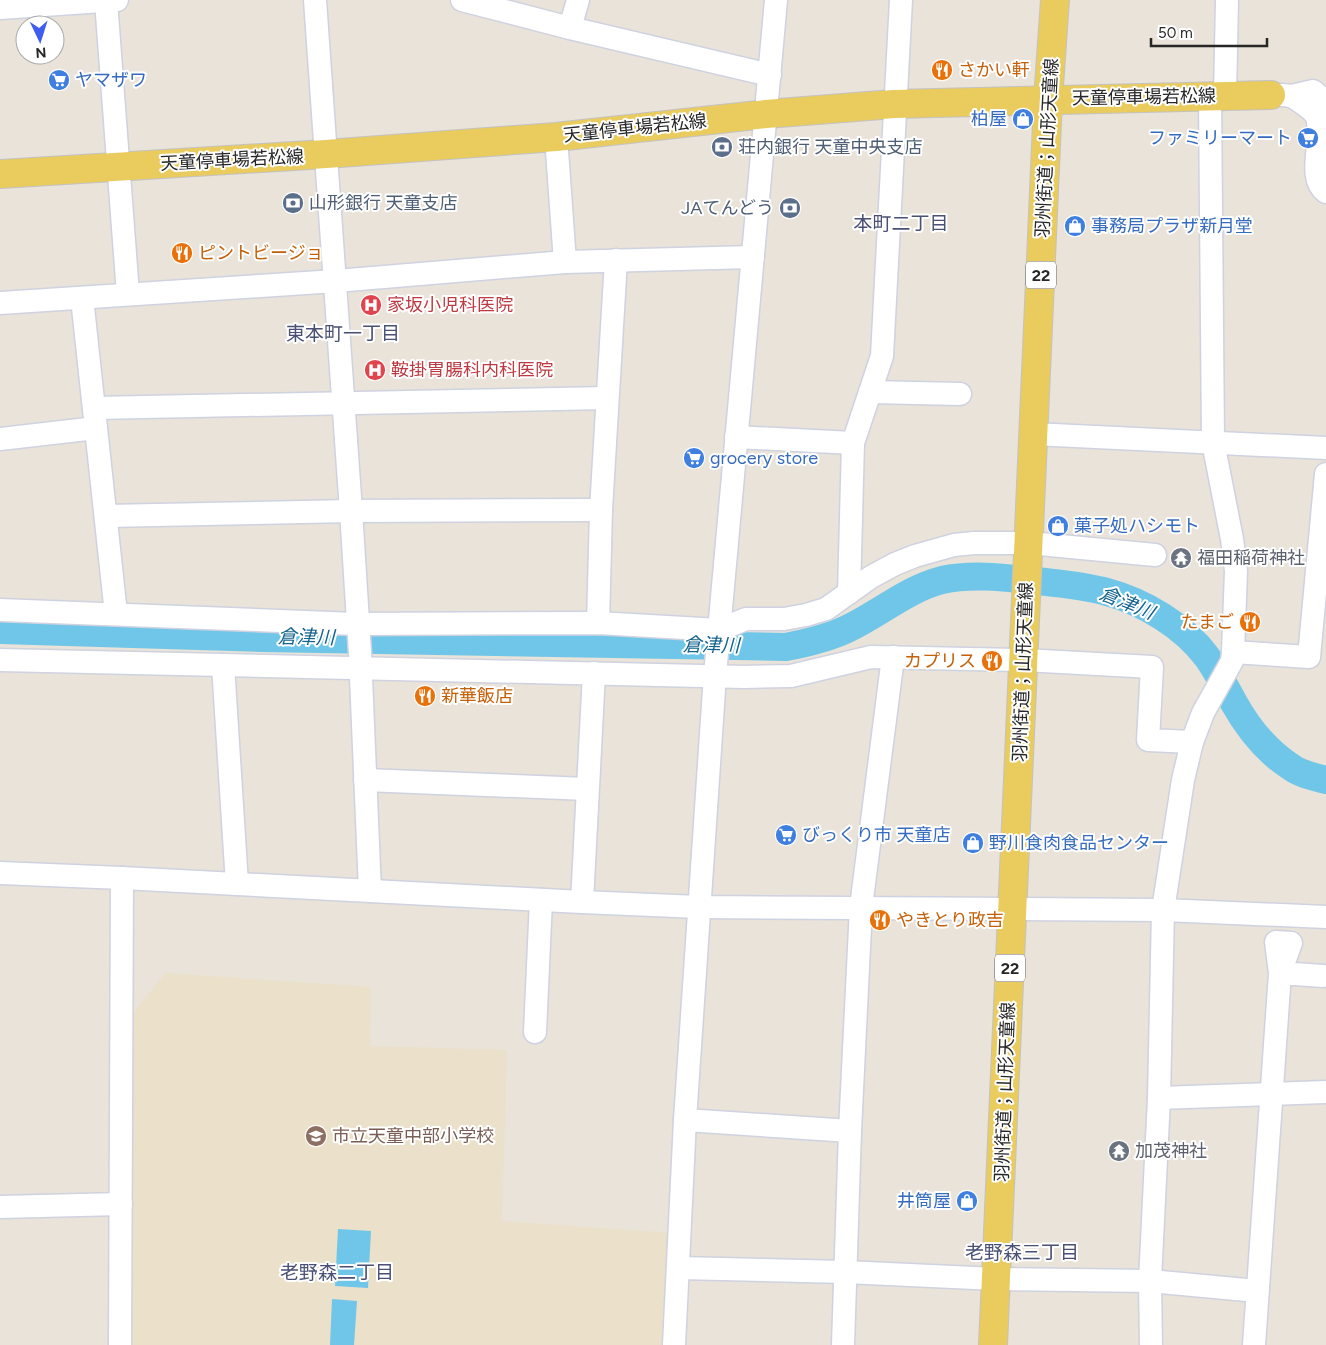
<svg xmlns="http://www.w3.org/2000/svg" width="1326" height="1345" font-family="Figtree,'Noto Sans JP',sans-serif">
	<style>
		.education { fill: #ebe0c9 }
		.water { fill: #70c6e8 }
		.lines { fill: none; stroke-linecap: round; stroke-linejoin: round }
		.river { stroke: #70c6e8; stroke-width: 28 }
		.minor-casing { stroke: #cfd2e0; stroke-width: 25 }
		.major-casing { stroke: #c3c3c3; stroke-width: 30 }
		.minor { stroke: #fff; stroke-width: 22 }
		.major { stroke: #e9cb5e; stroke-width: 28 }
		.labels { text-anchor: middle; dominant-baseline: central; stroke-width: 4; stroke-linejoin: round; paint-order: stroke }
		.shield { fill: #fff; stroke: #686868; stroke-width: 1 }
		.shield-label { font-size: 16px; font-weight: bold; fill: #272727 }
		.food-label { font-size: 18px; fill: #c56008; stroke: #fff; text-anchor: start }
		.shop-label { font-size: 18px; fill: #366cbe; stroke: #fff; text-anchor: start }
		.street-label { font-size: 18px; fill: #272727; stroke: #fff }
		.service-label { font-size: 18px; fill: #4e5e75; stroke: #fff; text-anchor: start }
		.health-label { font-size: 18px; fill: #be3a42; stroke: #fff; text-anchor: start }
		.worship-label { font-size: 18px; fill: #5b616d; stroke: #fff; text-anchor: start }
		.education-label { font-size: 18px; fill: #785e54; stroke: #fff; text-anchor: start }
		.neighbourhood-label { font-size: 19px; fill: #4a5175; stroke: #fff }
		.water-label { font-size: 19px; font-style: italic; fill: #13638f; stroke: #fff }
	</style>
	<rect width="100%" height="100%" fill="#e9e3d9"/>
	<!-- education -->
	<path class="education" d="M166 973 371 987 370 1046 507 1050 502 1221 674 1233 666 1345H124L128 1019Z"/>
	<!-- water -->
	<g class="water">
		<path d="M338 1229 371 1231 368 1288 335 1286Z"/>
		<path d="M332 1299 357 1301 354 1345H330Z"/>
	</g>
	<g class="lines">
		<!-- river -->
		<path class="river" d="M0 630 261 638 786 647C807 643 828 638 847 629 879 614 907 589 942 580 970 574 1000 577 1028 580 1054 583 1082 585 1107 592 1144 602 1184 626 1207 657 1217 671 1225 687 1234 703 1248 728 1266 751 1291 767 1300 774 1315 777 1326 780"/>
		<!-- minor casing -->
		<g class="minor-casing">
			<g id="minor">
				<path d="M315 0 351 511 360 653 370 891"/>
				<path d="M462 0 570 28 770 75"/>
				<path d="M106 1 128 294"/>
				<path d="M0 8 117 0"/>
				<path d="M570 28 578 0"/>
				<path d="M1282 95 1292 96 1313 91 1326 102"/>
				<path d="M1225 96 1227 0"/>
				<path d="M1292 96C1299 101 1311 108 1316 115 1326 137 1305 177 1326 192"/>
				<path d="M556 137 565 262"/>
				<path d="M82 298 116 614"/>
				<path d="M0 303 336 281 565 262 753 257"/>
				<path d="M870 392 960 394"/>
				<path d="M94 408 607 398"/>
				<path d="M1033 434 1326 448"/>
				<path d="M736 437 853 443"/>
				<path d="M0 439 96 428"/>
				<path d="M106 516 351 511 601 510"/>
				<path d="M849 593 853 443 882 356 901 0"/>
				<path d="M0 610 357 624 598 623 719 630 746 619H784L806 615 826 609 871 577 895 564 915 556 954 545 974 543H1029L1155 555"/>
				<path d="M598 623 601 510 616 260"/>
				<path d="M1233 652 1309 657 1326 474"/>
				<path d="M0 660 744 677 791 676 871 657 1024 660 1152 667 1148 740 1192 742"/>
				<path d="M223 665 237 884"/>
				<path d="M365 780 587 789"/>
				<path d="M0 873 122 878 582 902 699 907 1163 910 1326 917"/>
				<path d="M582 902 594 673"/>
				<path d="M535 1032 541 900"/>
				<path d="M1159 1098 1325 1092"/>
				<path d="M685 1120 850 1131"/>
				<path d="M0 1207 121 1204"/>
				<path d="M679 1268 845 1272 996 1279 1150 1281 1257 1291"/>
				<path d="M120 1345 122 878"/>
				<path d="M674 1345 685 1120 715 675 776 0"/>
				<path d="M843 1345 850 1131 861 907 893 657"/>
				<path d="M1151 1345 1150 1281 1159 1098 1163 910 1183 780 1192 742 1203 713 1232 661 1233 652 1236 571 1232 539 1213 442 1210 96"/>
				<path d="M1254 1345 1280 973 1276 942 1291 943 1280 973 1323 976"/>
			</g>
		</g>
		<!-- major casing -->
		<g class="major-casing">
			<g id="major">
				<path d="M0 174 326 154 556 137 766 114 894 104 1271 95"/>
				<path d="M993 1345 1048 100 1055 0"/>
			</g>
		</g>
		<!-- minor -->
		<use href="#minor" class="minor"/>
		<!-- major -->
		<use href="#major" class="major"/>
	</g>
	<!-- icons -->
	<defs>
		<g id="restaurant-disc" transform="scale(1.125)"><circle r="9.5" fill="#e8710a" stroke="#fff"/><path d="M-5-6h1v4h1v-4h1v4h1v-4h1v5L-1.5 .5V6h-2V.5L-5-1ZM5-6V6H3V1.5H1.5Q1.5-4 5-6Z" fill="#fff"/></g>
		<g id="supermarket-disc" transform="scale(1.125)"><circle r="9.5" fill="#3f7fe0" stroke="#fff"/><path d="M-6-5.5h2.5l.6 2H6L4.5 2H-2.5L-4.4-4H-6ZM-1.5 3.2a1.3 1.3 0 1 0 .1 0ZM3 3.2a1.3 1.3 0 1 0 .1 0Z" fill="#fff"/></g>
		<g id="shop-disc" transform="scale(1.125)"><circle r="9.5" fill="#3f7fe0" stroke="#fff"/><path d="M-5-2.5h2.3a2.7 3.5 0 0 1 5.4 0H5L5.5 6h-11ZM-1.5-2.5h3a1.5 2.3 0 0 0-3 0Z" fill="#fff"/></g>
		<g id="bank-disc" transform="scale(1.125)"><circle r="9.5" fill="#5c6f8a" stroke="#fff"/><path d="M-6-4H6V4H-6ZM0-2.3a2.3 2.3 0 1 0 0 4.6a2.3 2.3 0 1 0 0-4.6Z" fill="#fff"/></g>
		<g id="hospital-disc" transform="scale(1.125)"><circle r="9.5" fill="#e0444e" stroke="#fff"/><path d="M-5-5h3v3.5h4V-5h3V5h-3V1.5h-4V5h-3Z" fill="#fff"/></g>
		<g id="temple-disc" transform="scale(1.125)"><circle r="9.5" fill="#6b7280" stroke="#fff"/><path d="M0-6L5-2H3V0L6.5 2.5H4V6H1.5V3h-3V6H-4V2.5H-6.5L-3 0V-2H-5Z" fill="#fff"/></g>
		<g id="school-disc" transform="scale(1.125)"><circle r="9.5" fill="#8d6e63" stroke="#fff"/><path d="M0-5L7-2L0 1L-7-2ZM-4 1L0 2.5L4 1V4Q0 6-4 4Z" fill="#fff"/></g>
	</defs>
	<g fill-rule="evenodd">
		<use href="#restaurant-disc" x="942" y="70"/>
		<use href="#supermarket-disc" x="59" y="80"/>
		<use href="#shop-disc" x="1023" y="119"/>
		<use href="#supermarket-disc" x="1308" y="138"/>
		<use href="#bank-disc" x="722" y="147"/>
		<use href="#bank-disc" x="293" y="203"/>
		<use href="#bank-disc" x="790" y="208"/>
		<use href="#shop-disc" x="1075" y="226"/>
		<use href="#restaurant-disc" x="182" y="253"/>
		<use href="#hospital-disc" x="371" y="305"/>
		<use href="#hospital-disc" x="375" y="370"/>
		<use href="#supermarket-disc" x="694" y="458"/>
		<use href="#shop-disc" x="1058" y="526"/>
		<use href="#temple-disc" x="1181" y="558"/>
		<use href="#restaurant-disc" x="1250" y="622"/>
		<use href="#restaurant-disc" x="992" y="661"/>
		<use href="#restaurant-disc" x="425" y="696"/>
		<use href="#supermarket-disc" x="786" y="835"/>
		<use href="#shop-disc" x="973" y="843"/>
		<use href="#restaurant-disc" x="880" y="920"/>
		<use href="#school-disc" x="316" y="1136"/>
		<use href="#temple-disc" x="1119" y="1151"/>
		<use href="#shop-disc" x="967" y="1201"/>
	</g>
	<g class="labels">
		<!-- shield labels -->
		<g class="shield">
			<rect x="1026" y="261.5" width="30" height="27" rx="4"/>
			<rect x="995" y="954.5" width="30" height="27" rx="4"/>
		</g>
		<g class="shield-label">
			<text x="1041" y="275">22</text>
			<text x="1010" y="968">22</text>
		</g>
		<!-- food labels -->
		<g class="food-label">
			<text x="958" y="70">さかい軒</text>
			<text x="198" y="253">ピントビージョ</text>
			<text x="1234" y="622" text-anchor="end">たまご</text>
			<text x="976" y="661" text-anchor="end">カプリス</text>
			<text x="441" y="696">新華飯店</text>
			<text x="896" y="920">やきとり政吉</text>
		</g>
		<!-- shop labels -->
		<g class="shop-label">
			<text x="75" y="80">ヤマザワ</text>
			<text x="1007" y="119" text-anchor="end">柏屋</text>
			<text x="1292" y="138" text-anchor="end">ファミリーマート</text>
			<text x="1091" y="226">事務局プラザ新月堂</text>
			<text x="710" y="458">grocery store</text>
			<text x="1074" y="526">菓子処ハシモト</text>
			<text x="802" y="835">びっくり市 天童店</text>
			<text x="989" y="843">野川食肉食品センター</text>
			<text x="951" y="1201" text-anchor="end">井筒屋</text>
		</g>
		<!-- street labels -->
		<g class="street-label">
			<text transform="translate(1144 97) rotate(-1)">天童停車場若松線</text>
			<text transform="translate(635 128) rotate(-6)">天童停車場若松線</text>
			<text transform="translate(1047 148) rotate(-87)">羽州街道；山形天童線</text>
			<text transform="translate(232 160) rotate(-3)">天童停車場若松線</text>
			<text transform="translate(1023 672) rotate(-88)">羽州街道；山形天童線</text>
			<text transform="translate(1005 1092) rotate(-88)">羽州街道；山形天童線</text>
		</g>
		<!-- service labels -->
		<g class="service-label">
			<text x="738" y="147">荘内銀行 天童中央支店</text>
			<text x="309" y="203">山形銀行 天童支店</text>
			<text x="774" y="208" text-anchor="end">JAてんどう</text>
		</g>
		<!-- health labels -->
		<g class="health-label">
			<text x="387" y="305">家坂小児科医院</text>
			<text x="391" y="370">鞍掛胃腸科内科医院</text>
		</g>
		<!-- worship labels -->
		<g class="worship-label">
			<text x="1197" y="558">福田稲荷神社</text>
			<text x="1135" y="1151">加茂神社</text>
		</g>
		<!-- education labels -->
		<g class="education-label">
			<text x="332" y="1136">市立天童中部小学校</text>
		</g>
		<!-- neighbourhood labels -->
		<g class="neighbourhood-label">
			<text x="901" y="223">本町二丁目</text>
			<text x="343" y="333">東本町一丁目</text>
			<text x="1022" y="1252">老野森三丁目</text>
			<text x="337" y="1272">老野森二丁目</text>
		</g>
		<!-- water labels -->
		<g class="water-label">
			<text transform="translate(1127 603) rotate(22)">倉津川</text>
			<text transform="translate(306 637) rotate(1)">倉津川</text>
			<text transform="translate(711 645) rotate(1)">倉津川</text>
		</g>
	</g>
	<!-- north arrow -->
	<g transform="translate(40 40) rotate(176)"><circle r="24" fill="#ffffff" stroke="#a9a9a9"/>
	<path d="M0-4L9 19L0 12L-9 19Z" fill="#3f5ef0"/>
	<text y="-8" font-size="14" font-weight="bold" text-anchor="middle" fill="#272727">N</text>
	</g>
	<!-- scale -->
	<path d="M1151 38v8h116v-8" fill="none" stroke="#272727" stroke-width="2.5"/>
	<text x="1158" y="38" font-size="15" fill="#272727" stroke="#ffffff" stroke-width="4" paint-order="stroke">50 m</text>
</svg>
